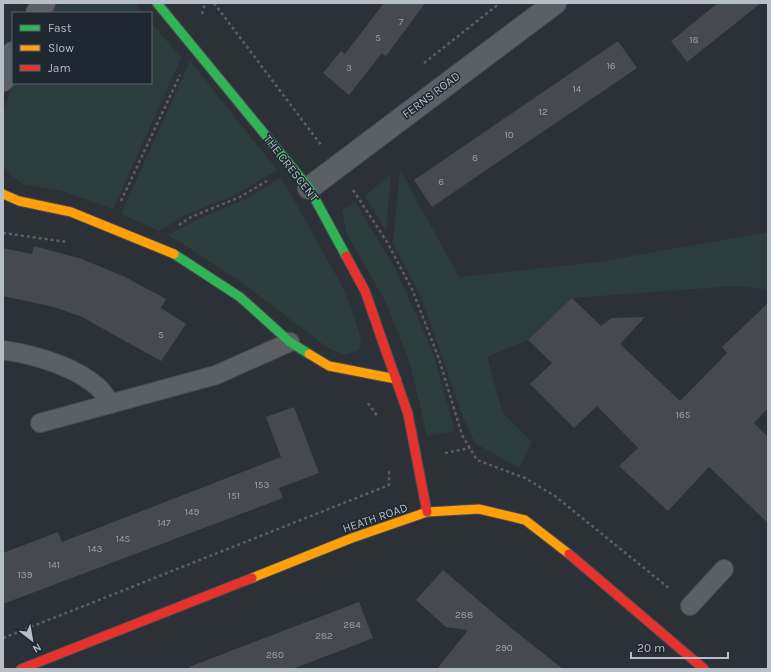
<svg xmlns="http://www.w3.org/2000/svg" width="771" height="672" font-family="Karla,sans-serif">
	<style>
		.green { fill: #2c3d3d }
		.building { fill: #464a4f }
		.lines { fill: none; stroke-linecap: round; stroke-linejoin: round }
		.lane-casing { stroke: #4a4d51; stroke-width: 20 }
		.street-casing { stroke: #4a4d51; stroke-width: 24 }
		.fast-casing { stroke: #4a4d51; stroke-width: 11 }
		.slow-casing { stroke: #4a4d51; stroke-width: 11 }
		.jam-casing { stroke: #4a4d51; stroke-width: 11 }
		.path { stroke: #5a5f62; stroke-width: 2.5; stroke-dasharray: 3 3; stroke-linecap: butt }
		.lane { stroke: #5b6064; stroke-width: 18 }
		.street { stroke: #5b6064; stroke-width: 22 }
		.fast { stroke: #30b455; stroke-width: 9 }
		.slow { stroke: #ff9f0a; stroke-width: 9 }
		.jam { stroke: #e5322d; stroke-width: 9 }
		.labels { text-anchor: middle; dominant-baseline: central; stroke-width: 3; stroke-linejoin: round; paint-order: stroke }
		.number-label { font-size: 10px; fill: #9aa1a8 }
		.street-label { font-size: 12px; fill: #b6bec6; stroke: #1f2830 }
	</style>
	<rect width="100%" height="100%" fill="#2c3137"/>
	<!-- green -->
	<g class="green">
		<path d="M59 3H135L143 13H51Z"/>
		<path d="M151 22 181 58 113 209 62 191 23 184 11 175 3 165V112L13 83H151Z"/>
		<path d="M190 61 277 170 233 196 185 215 159 231 121 214Z"/>
		<path d="M400 170 459 277 598 262 768 232V291L766 289 735 286 572 298 528 340 487 357 503 413 532 442 519 468 475 443 464 420 421 297 393 243Z"/>
		<path d="M391 174 386 231 365 196Z"/>
		<path d="M281 177 342 286 353 313 361 339 359 350 344 355 328 348 238 280 168 235 198 219 248 198Z"/>
		<path d="M355 202 395 268 432 350 455 431 427 436 410 363 385 301 347 234 342 211Z"/>
	</g>
	<!-- building -->
	<g class="building">
		<path d="M384 3H425L386 56 382 53 349 95 323 73 341 51 345 54Z"/>
		<path d="M718 3H761L687 62 671 41Z"/>
		<path d="M618 41 637 68 432 207 414 180Z"/>
		<path d="M34 246 82 259 125 277 166 299 161 308 186 324 161 361 82 317 54 307 3 296V248L32 254Z"/>
		<path d="M572 298 601 326 612 318 645 317 620 344 680 401 727 353 722 347 768 303V408L754 423 768 437V523L709 467 668 511 619 466 638 448 597 406 574 428 530 384 552 363 528 340Z"/>
		<path d="M294 407 319 473 279 488 283 498 3 604V553L58 532 62 542 281 457 266 417Z"/>
		<path d="M443 570 505 623 563 669H437L468 630 446 627 416 600Z"/>
		<path d="M359 602 373 638 345 649 292 669H190L189 667 254 642Z"/>
	</g>
	<g class="lines">
		<!-- lane casing -->
		<g class="lane-casing">
			<g id="lane">
				<path d="M3 350C35 355 72 365 98 387 103 391 107 399 111 404"/>
				<path d="M40 423 216 375 290 342"/>
				<path d="M690 606 724 569"/>
			</g>
		</g>
		<!-- street casing -->
		<g class="street-casing">
			<g id="street">
				<path d="M37 13 44 3"/>
				<path d="M3 80 13 53"/>
				<path d="M309 188 555 3"/>
			</g>
		</g>
		<!-- fast casing -->
		<g class="fast-casing">
			<g id="fast">
				<path d="M157 3 309 188 346 256"/>
				<path d="M174 254 240 297 290 342 309 354"/>
			</g>
		</g>
		<!-- slow casing -->
		<g class="slow-casing">
			<g id="slow">
				<path d="M3 194 19 201 71 212 174 254"/>
				<path d="M309 354 329 366 396 379"/>
				<path d="M252 578 352 538 427 512 479 509 525 520 569 554"/>
			</g>
		</g>
		<!-- jam casing -->
		<g class="jam-casing">
			<g id="jam">
				<path d="M346 256 365 291 408 414 427 512"/>
				<path d="M569 554 704 669"/>
				<path d="M21 669 252 578"/>
			</g>
		</g>
		<!-- path -->
		<g class="path">
			<path d="M214 3 321 145"/>
			<path d="M202 14 205 3"/>
			<path d="M424 63 500 3"/>
			<path d="M353 190 387 242 412 289 439 359 462 435 477 460 525 478 555 496 670 589"/>
			<path d="M121 201 180 75"/>
			<path d="M179 225 191 217 240 197 267 181"/>
			<path d="M3 233 67 242"/>
			<path d="M368 403 378 417"/>
			<path d="M445 453 470 448"/>
			<path d="M3 638 389 485V471"/>
		</g>
		<!-- lane -->
		<use href="#lane" class="lane"/>
		<!-- street -->
		<use href="#street" class="street"/>
		<!-- fast -->
		<use href="#fast" class="fast"/>
		<!-- slow -->
		<use href="#slow" class="slow"/>
		<!-- jam -->
		<use href="#jam" class="jam"/>
	</g>
	<g class="labels">
		<!-- number labels -->
		<g class="number-label">
			<text x="401" y="22">7</text>
			<text x="378" y="38">5</text>
			<text x="694" y="40">18</text>
			<text x="611" y="66">16</text>
			<text x="349" y="68">3</text>
			<text x="577" y="89">14</text>
			<text x="543" y="112">12</text>
			<text x="509" y="135">10</text>
			<text x="475" y="158">8</text>
			<text x="441" y="182">6</text>
			<text x="161" y="335">5</text>
			<text x="683" y="415">165</text>
			<text x="262" y="485">153</text>
			<text x="234" y="496">151</text>
			<text x="192" y="512">149</text>
			<text x="164" y="523">147</text>
			<text x="123" y="539">145</text>
			<text x="95" y="549">143</text>
			<text x="54" y="565">141</text>
			<text x="25" y="575">139</text>
			<text x="464" y="615">288</text>
			<text x="352" y="625">284</text>
			<text x="324" y="636">282</text>
			<text x="504" y="648">290</text>
			<text x="275" y="655">280</text>
		</g>
		<!-- street labels -->
		<g class="street-label">
			<text transform="translate(431 95) rotate(-37)">FERNS ROAD</text>
			<text transform="translate(291 168) rotate(52)">THE CRESCENT</text>
			<text transform="translate(375 518) rotate(-19)">HEATH ROAD</text>
		</g>
	</g>
	<!-- border -->
	<rect width="771" height="672" fill="none" stroke="#b6bec6" stroke-width="8"/>
	<!-- legend -->
	<rect x="12" y="12" width="140" height="72" fill="#1f2830" stroke="#5b646c"/>
	<rect x="20" y="25" width="20" height="6" fill="#30b455" stroke="#5b646c"/>
	<text x="48" y="32" font-size="12" fill="#b6bec6">Fast</text>
	<rect x="20" y="45" width="20" height="6" fill="#ff9f0a" stroke="#5b646c"/>
	<text x="48" y="52" font-size="12" fill="#b6bec6">Slow</text>
	<rect x="20" y="65" width="20" height="6" fill="#e5322d" stroke="#5b646c"/>
	<text x="48" y="72" font-size="12" fill="#b6bec6">Jam</text>
	<!-- north arrow -->
	<g transform="translate(32 640) rotate(149)" stroke="#1f2830" stroke-width="3" paint-order="stroke">
	<path d="M0-3L7 15L0 10L-7 15Z" fill="#b6bec6"/>
	<text y="-6" font-size="11" font-weight="bold" text-anchor="middle" fill="#b6bec6">N</text>
	</g>
	<!-- scale -->
	<path d="M631 652v6h97v-6" fill="none" stroke="#b6bec6" stroke-width="2"/>
	<text x="637" y="652" font-size="12" fill="#b6bec6" stroke="#1f2830" stroke-width="3" paint-order="stroke">20 m</text>
</svg>
